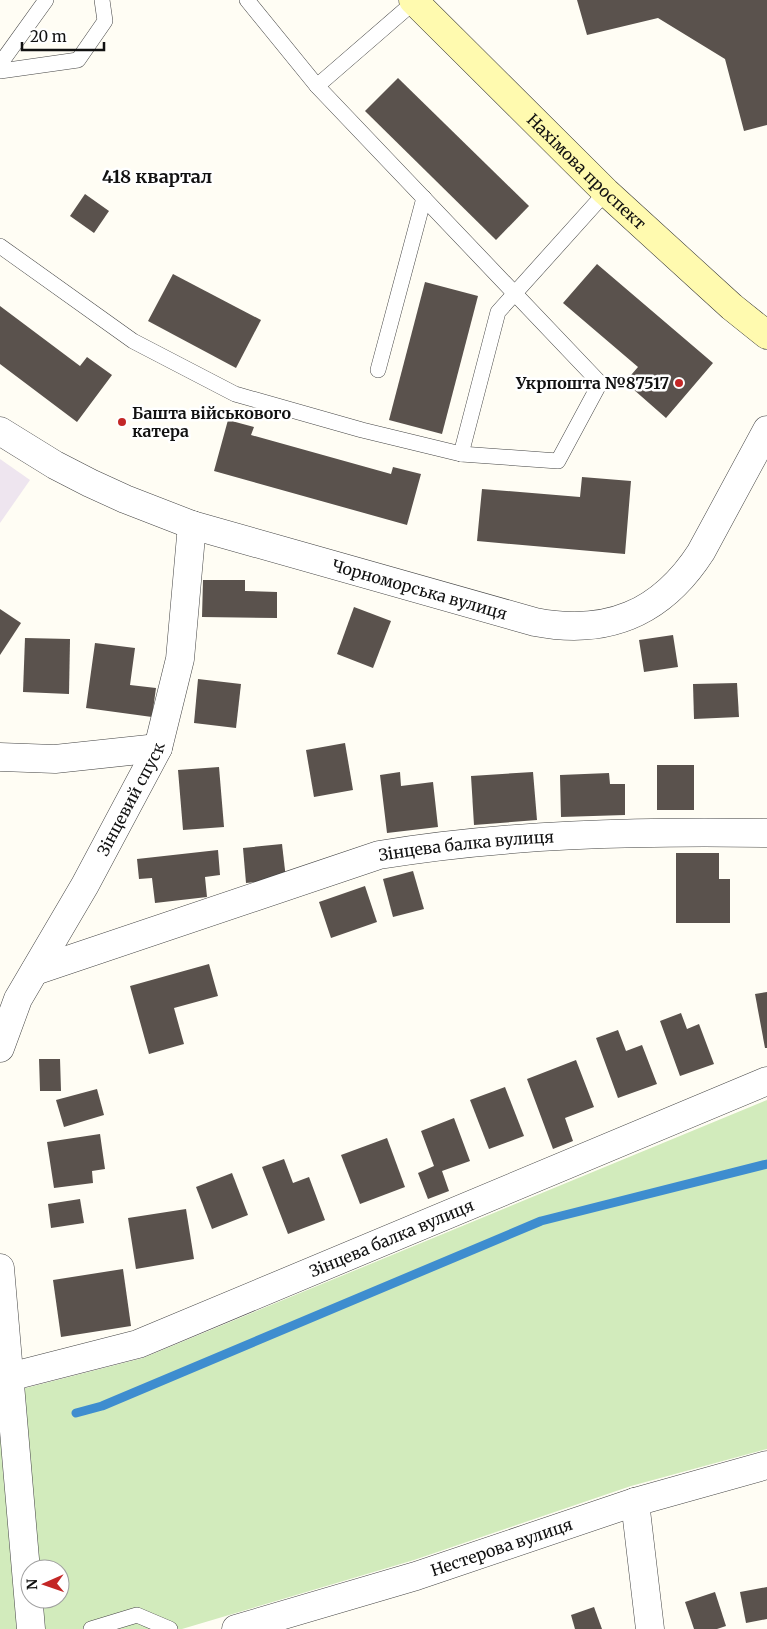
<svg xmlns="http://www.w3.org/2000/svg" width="767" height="1629" font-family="Merriweather,serif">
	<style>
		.industrial { fill: #eee5ef }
		.green { fill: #d2ebbc }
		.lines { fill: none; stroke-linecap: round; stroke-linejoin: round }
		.stream { stroke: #3e8dcf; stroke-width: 9 }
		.building { fill: #5a524d }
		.service-casing { stroke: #444; stroke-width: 16 }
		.minor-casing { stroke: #444; stroke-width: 29 }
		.secondary-casing { stroke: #333; stroke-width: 29 }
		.service { stroke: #fff; stroke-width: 15 }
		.minor { stroke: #fff; stroke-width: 28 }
		.secondary { stroke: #fffaaf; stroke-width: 28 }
		.poi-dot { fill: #c32726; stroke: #fff; stroke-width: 2 }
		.labels { text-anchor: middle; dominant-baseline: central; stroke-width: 5; stroke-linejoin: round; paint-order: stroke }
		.street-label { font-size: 16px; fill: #111; stroke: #fff }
		.poi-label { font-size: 16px; font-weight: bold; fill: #111; stroke: #fff; text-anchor: end }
		.neighbourhood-label { font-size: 18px; font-weight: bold; fill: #111; stroke: #fff }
	</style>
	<rect width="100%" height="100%" fill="#fffdf4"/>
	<!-- industrial -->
	<path class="industrial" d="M0 459 30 480 0 523Z"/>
	<!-- green -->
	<g class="green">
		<path d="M767 1100V1449L631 1486 414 1560 182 1629H45L42 1599H60V1569H39L22 1389 143 1358Z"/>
		<path d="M0 1410 17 1629H0Z"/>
	</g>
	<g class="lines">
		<!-- stream -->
		<path class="stream" d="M76 1413 102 1406 541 1221 767 1164"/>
	</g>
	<!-- building -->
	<g class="building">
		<path d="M577 0H767V125L744 131 725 59 658 18 587 35Z"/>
		<path d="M398 78 529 206 496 240 365 111Z"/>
		<path d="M85 194 109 211 94 233 70 216Z"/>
		<path d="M597 264 713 363 666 418 625 382 638 367 563 303Z"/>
		<path d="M173 274 261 320 236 368 148 321Z"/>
		<path d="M425 282 478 296 442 434 389 420Z"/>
		<path d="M0 306 80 366 87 357 112 375 77 422 0 364Z"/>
		<path d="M228 420 254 427 251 435 391 474 393 467 421 474 407 525 214 471Z"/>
		<path d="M582 477 631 481 625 554 477 541 482 489 580 497Z"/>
		<path d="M203 580H245V591L277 592V618L202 617Z"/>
		<path d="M354 607 391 621 373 668 337 654Z"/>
		<path d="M0 609 21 623 0 655Z"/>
		<path d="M673 635 678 667 644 672 639 640Z"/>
		<path d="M25 638 70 639 69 694 23 692Z"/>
		<path d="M95 643 135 648 130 685 156 688 152 717 86 708Z"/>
		<path d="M198 679 241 684 236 728 194 723Z"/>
		<path d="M737 683 739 717 694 719 693 684Z"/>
		<path d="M345 743 353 790 314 797 306 750Z"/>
		<rect x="657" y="765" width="37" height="45"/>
		<path d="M219 767 224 827 183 830 178 770Z"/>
		<path d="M400 772 401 786 433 782 438 827 387 833 380 775Z"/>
		<path d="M533 772 537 820 474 825 471 776Z"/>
		<path d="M609 773 610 784H625V815L561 817 560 775Z"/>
		<path d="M282 844 286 879 246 883 243 848Z"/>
		<path d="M218 850 220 875 205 877 207 897 155 903 152 878 139 879 137 859Z"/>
		<path d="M676 853H719V879H730V923H676Z"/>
		<path d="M413 871 424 909 393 917 383 879Z"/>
		<path d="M365 886 377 922 331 938 319 902Z"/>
		<path d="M209 964 218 996 174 1008 184 1044 149 1054 130 986Z"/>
		<path d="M767 992V1048H765L755 994Z"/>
		<path d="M681 1013 687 1029 699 1024 714 1064 680 1076 660 1021Z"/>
		<path d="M618 1030 626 1051 642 1045 657 1084 618 1098 596 1038Z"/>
		<path d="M39 1059H60L61 1091H40Z"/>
		<path d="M576 1060 594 1107 565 1118 573 1141 553 1149 527 1079Z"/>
		<path d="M505 1087 524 1136 489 1149 470 1100Z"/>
		<path d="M97 1089 104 1115 64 1127 56 1100Z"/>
		<path d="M454 1118 470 1161 442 1171 449 1191 428 1199 418 1173 434 1166 421 1131Z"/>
		<path d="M100 1134 105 1169 92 1171 93 1183 54 1188 47 1142Z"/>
		<path d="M387 1138 405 1187 360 1204 341 1155Z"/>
		<path d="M284 1159 293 1183 309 1177 325 1220 288 1234 262 1167Z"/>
		<path d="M232 1173 248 1215 212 1229 196 1187Z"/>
		<path d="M80 1199 84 1223 51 1228 48 1204Z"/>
		<path d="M186 1209 194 1259 136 1269 128 1218Z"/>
		<path d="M123 1269 131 1326 61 1337 53 1280Z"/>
		<path d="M767 1587V1619L746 1623 740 1592Z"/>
		<path d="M715 1592 726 1626 717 1629H694L685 1602Z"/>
		<path d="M594 1607 602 1629H575L571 1615Z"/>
	</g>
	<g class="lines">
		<!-- service casing -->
		<g class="service-casing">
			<g id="service">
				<path d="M0 64 46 0"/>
				<path d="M0 71 78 60 105 21 102 0"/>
				<path d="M317 86 414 2"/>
				<path d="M0 246 133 341 235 394 362 430 461 454 558 461 600 383 317 86 247 0"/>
				<path d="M378 370 424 198"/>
				<path d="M461 454 498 312 606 192"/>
				<path d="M91 1629 137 1615 170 1629"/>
			</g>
		</g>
		<!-- minor casing -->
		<g class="minor-casing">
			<g id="minor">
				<path id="s1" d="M0 431 55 465 90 483 125 499 192 525 535 622C607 636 661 614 701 552L767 430"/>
				<path d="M0 757 55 759 158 748"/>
				<path id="s2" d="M35 971 379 855C507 834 638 831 767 833"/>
				<path id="s3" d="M0 1048 18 999 85 885 158 748 180 659 192 525"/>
				<path d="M0 1268 31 1629"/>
				<path id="s4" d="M9 1377 138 1344 767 1081"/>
				<path d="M635 1502 650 1629"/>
				<path id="s5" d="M236 1629 416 1576 635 1502 767 1465"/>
			</g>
		</g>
		<!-- secondary casing -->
		<g class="secondary-casing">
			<g id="secondary">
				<path id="s6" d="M413 0 606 192 732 307 767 335"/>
			</g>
		</g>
		<!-- service -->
		<use href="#service" class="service"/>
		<!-- minor -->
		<use href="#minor" class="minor"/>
		<!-- secondary -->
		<use href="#secondary" class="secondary"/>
	</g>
	<!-- markers -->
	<g class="poi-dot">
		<circle cx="679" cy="383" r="5"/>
		<circle cx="122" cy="422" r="5"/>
	</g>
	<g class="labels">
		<!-- street labels -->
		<g class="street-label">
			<text stroke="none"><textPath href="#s6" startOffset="244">Нахімова проспект</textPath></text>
			<text stroke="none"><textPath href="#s1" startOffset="451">Чорноморська вулиця</textPath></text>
			<text stroke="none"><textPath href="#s3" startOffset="282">Зінцевий спуск</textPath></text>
			<text stroke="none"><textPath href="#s2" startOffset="451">Зінцева балка вулиця</textPath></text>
			<text stroke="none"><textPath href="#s4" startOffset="408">Зінцева балка вулиця</textPath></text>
			<text stroke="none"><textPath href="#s5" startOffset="278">Нестерова вулиця</textPath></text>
		</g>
		<!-- poi labels -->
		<g class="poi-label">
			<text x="669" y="383">Укрпошта №87517</text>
			<text x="132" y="413" text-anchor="start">Башта військового<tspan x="132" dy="18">катера</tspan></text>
		</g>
		<!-- neighbourhood labels -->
		<g class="neighbourhood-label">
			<text x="157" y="176">418 квартал</text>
		</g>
	</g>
	<!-- north arrow -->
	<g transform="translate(45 1584) rotate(268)"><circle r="24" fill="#ffffff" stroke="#a0a0a0"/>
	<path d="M0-4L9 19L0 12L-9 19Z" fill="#c32726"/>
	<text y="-8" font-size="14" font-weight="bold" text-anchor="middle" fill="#111111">N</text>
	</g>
	<!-- scale -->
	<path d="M22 42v8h82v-8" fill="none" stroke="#111111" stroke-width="2.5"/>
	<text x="30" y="42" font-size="15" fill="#111111" stroke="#ffffff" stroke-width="4" paint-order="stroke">20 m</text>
</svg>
